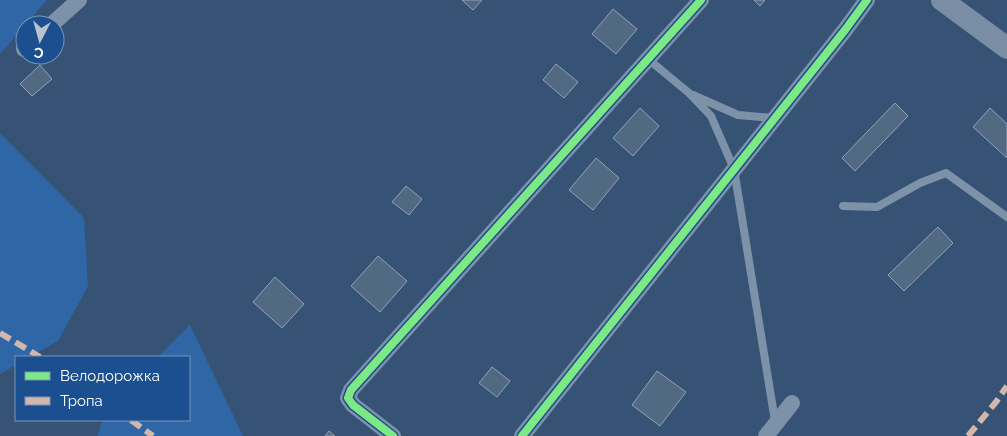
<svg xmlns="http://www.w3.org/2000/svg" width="1007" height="436" font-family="Raleway,sans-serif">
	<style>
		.green { fill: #2f66a5 }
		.building { fill: #526984; stroke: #92a2b6 }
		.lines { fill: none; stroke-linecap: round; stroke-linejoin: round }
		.lane { stroke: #7d92a8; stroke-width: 8 }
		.street { stroke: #7d92a8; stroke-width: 16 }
		.secondary { stroke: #798da4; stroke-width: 22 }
		.quiet { stroke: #d1b7ad; stroke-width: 6; stroke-dasharray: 12 6; stroke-linecap: butt }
		.cycleway-casing { stroke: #1b4f8f; stroke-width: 11 }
		.cycleway { stroke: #7ce984; stroke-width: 8 }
	</style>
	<rect width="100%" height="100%" fill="#365274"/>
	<!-- green -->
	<g class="green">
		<path d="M0 0H47L0 54Z"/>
		<path d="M0 133 84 218 88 286 58 341 29 357H16V365L0 374Z"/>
		<path d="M190 325 243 436H97L103 420H189V357H158Z"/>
	</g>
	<!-- building -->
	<g class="building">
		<path d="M462 0H482L473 10Z"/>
		<path d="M754 0H765L760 6Z"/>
		<path d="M613 9 637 29 616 54 592 34Z"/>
		<path d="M556 64 578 82 564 98 543 80Z"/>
		<path d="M40 65 52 79 32 96 20 84Z"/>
		<path d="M895 103 908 116 855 171 842 158Z"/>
		<path d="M640 108 659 126 633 156 613 138Z"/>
		<path d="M990 108 1007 124V158L973 127Z"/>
		<path d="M596 158 619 178 593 210 569 190Z"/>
		<path d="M406 186 422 199 409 215 392 202Z"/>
		<path d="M938 227 953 243 904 291 888 275Z"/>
		<path d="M378 256 407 281 380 312 351 286Z"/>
		<path d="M275 277 304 304 282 328 253 302Z"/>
		<path d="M492 367 510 381 497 397 479 383Z"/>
		<path d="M657 371 686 392 660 426 632 405Z"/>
		<path d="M329 431 335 436H325Z"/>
	</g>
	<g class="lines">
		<!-- lane -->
		<g class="lane">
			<path d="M648 59 689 93 711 116 734 169 775 421"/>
			<path d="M693 95 738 115 774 118"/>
			<path d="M843 206 877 207 920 183 946 173 1007 217"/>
		</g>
		<!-- street -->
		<g class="street">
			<path d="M51 25 79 0"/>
			<path d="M24 49H25"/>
			<path d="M393 436 353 405 348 398 351 390 701 0"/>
			<path d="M522 436 845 30 867 0"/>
			<path d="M766 436 792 403"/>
		</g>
		<!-- secondary -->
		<path class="secondary" d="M942 0 1007 48"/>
		<!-- quiet -->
		<g class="quiet">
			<path d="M0 333 40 357"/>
			<path d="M131 420 153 436"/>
			<path d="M968 436 996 402 1007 386"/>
		</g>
		<!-- cycleway casing -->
		<g class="cycleway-casing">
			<g id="cycleway">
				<path d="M393 436 353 405 348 398 351 390 701 0"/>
				<path d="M522 436 845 30 867 0"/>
			</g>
		</g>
		<!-- cycleway -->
		<use href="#cycleway" class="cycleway"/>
	</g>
	<!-- legend -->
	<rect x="15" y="356" width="175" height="65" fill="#1b4f8f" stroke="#7695bc"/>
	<rect x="25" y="372" width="25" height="8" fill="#7ce984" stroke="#7695bc"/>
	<text x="60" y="381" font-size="15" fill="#ffffff">Велодорожка</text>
	<rect x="25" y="397" width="25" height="8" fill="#d1b7ad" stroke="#7695bc"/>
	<text x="60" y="406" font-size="15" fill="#ffffff">Тропа</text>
	<!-- north arrow -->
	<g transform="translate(40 40) rotate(186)"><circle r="24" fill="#1b4f8f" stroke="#7695bc"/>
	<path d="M0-4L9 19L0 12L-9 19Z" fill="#b9c2ce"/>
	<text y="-8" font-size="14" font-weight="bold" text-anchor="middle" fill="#ffffff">С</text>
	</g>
</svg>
